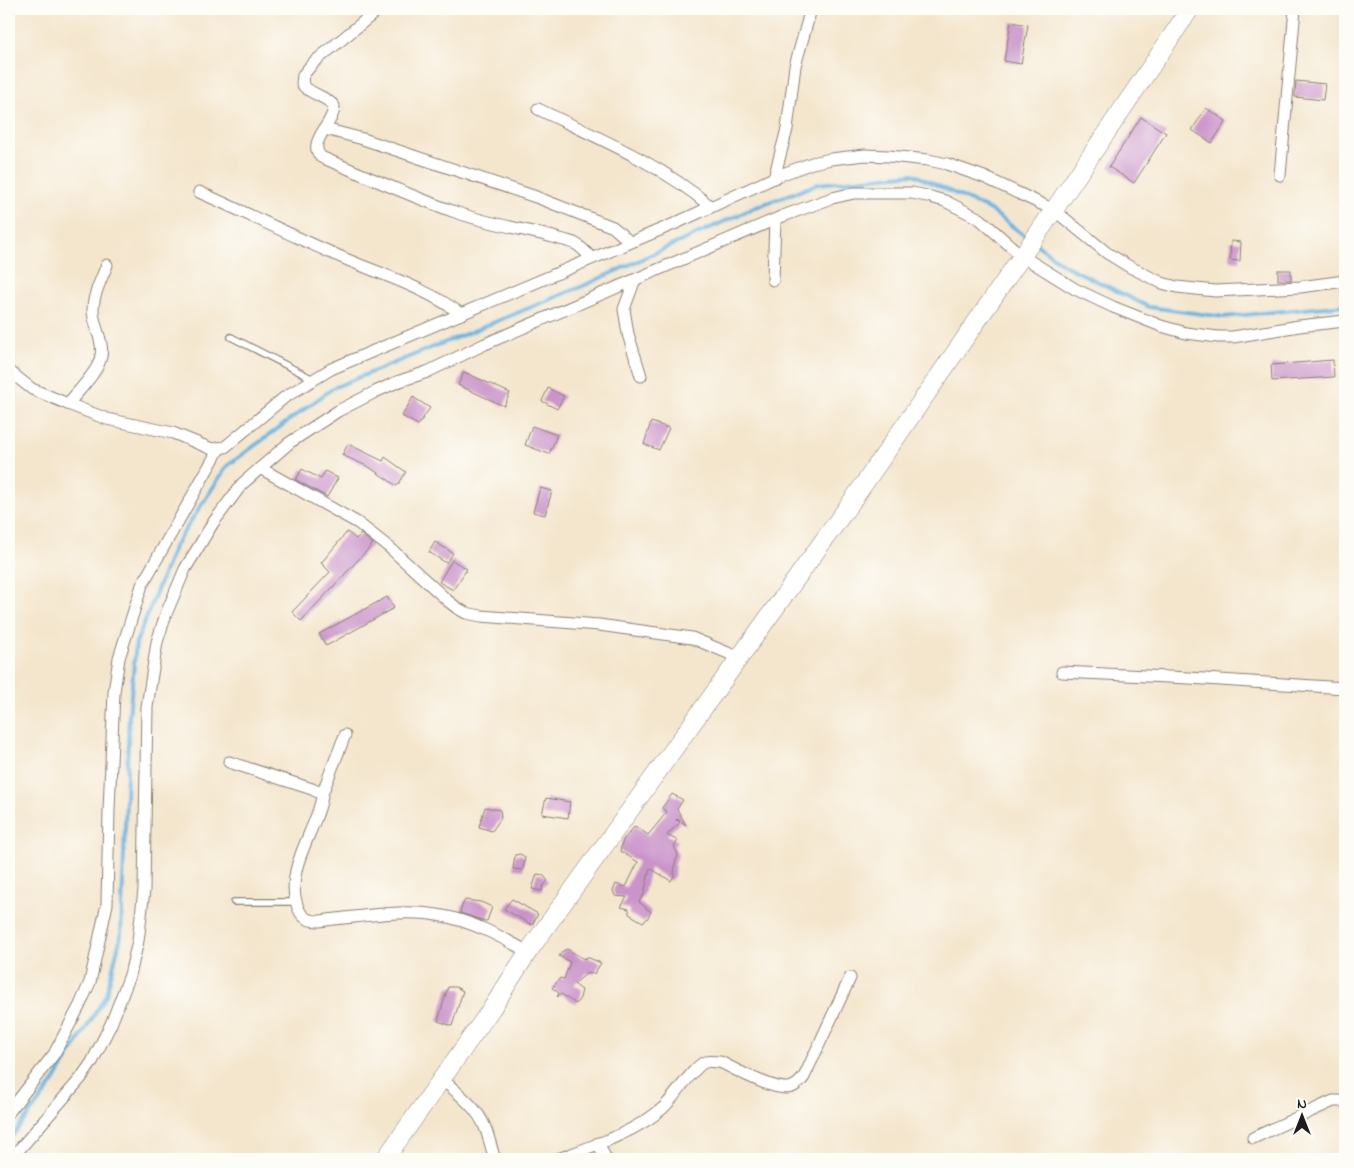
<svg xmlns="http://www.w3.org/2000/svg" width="1354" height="1168" font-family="'Indie Flower',sans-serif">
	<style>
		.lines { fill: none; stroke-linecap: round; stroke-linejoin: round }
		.stream { stroke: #6ab5e3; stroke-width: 4 }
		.building { fill: #ca94cb }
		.service-casing { stroke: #888174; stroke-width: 8 }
		.minor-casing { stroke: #888174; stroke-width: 13 }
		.primary-casing { stroke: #888174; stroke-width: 19 }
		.service { stroke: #fff; stroke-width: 5.5 }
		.minor { stroke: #fff; stroke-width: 11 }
		.primary { stroke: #fff; stroke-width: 18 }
	</style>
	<rect width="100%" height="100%" fill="#fdfcf7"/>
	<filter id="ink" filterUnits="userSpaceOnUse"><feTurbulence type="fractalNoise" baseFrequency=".02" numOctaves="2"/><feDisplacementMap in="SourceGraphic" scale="10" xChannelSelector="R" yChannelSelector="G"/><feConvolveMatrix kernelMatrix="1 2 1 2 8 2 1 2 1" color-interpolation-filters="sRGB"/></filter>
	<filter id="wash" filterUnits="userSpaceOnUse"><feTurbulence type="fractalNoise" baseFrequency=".0096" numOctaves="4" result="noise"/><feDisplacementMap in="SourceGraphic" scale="20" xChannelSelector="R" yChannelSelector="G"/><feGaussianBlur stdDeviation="1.12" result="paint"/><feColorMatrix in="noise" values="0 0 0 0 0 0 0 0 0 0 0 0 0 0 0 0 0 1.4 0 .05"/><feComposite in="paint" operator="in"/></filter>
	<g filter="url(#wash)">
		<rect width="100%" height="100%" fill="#f4e6cd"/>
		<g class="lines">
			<!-- stream -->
			<g class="stream">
				<path d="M1036 244 1064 265 1149 307 1224 317 1345 305"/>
				<path d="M9 1140 53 1083 106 995 121 936 129 716 136 643 174 547 227 466 333 388 583 286 756 207 818 184 913 174 990 210 1028 238"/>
			</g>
		</g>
		<g id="blocks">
			<!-- building -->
			<g class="building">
				<path d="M1011 22 1028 25 1021 64 1004 61Z"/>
				<path d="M1296 81 1325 84 1323 100 1295 97Z"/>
				<path d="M1206 108 1226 121 1212 143 1192 130Z"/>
				<path d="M1141 117 1166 133 1134 183 1109 167Z"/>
				<path d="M1231 241 1241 242 1240 261 1230 260Z"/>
				<rect x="1278" y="270" width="13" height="10"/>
				<path d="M1333 360 1334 377 1272 381 1271 365Z"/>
				<path d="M464 372 510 393 504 406 458 385Z"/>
				<path d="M548 388 564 396 557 409 542 401Z"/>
				<path d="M413 397 430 408 418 425 402 416Z"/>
				<path d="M651 422 669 428 659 450 644 444Z"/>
				<path d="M532 426 557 435 549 454 525 445Z"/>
				<path d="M348 444 383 461 385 457 406 472 397 486 369 467 342 455Z"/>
				<path d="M302 469 321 479 325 471 338 478 327 497 296 480Z"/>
				<path d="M540 488 552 491 545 515 533 512Z"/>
				<path d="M347 532 356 539 361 534 373 544 301 621 292 612 330 572 321 563Z"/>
				<path d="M435 542 453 553 446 563 429 552Z"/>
				<path d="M452 560 467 569 453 590 439 582Z"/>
				<path d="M387 597 394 608 326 646 319 634Z"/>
				<path d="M672 794 683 800 677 809 686 825 677 819 676 820 680 822 667 835 678 841 674 846 678 855 675 863 674 876 671 881 650 868 644 894 639 902 651 912 647 919 643 922 629 914V909L621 907 627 897 615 896 613 891 616 884 626 887 638 862 620 851 623 840 635 826 648 835 667 812 662 808Z"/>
				<path d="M546 798 570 802 568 818 542 814Z"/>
				<path d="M485 807 500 810 501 818 492 831 479 827Z"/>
				<path d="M520 854 525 857 523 870 513 869 515 855Z"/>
				<path d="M537 874 543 875 548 881 543 886 542 891 532 889Z"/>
				<path d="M512 899 538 914 532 925 504 909Z"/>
				<path d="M465 900 481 902 492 907 487 921H485L460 913 462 906Z"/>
				<path d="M567 949 584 959 587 957 601 963 594 974 587 973 574 984 582 990 580 998 576 1004 561 994 557 997 559 993 552 988 560 978 564 979 570 962 559 956 563 951Z"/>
				<path d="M448 987H456L463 991 452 1026 438 1021Z"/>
			</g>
		</g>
	</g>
	<g filter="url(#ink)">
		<use href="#blocks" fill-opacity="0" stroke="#888174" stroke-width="1"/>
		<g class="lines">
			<!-- service casing -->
			<g class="service-casing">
				<g id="service">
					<path d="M231 337 313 379"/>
					<path d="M234 902H296"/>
				</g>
			</g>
			<!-- minor casing -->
			<g class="minor-casing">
				<g id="minor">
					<path d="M379 9 313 63 303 75 302 84C310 95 325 95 334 106 335 123 306 142 321 157 366 176 410 196 455 212 494 226 535 230 574 243L579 246 592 258"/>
					<path d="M538 109C598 138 659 163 710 206"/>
					<path d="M325 129 363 139 536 197 613 227 630 242"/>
					<path d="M1280 175 1295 9"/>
					<path d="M774 178 787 129 795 66 811 9"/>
					<path d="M199 192C249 214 298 239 348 260 386 276 428 289 461 314"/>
					<path d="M773 280 775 220"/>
					<path d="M634 282 624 309 628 334 641 376"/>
					<path d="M9 371 32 389 68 404 107 419 173 433 212 449 225 447 285 397 331 369 674 224 780 175 812 163 831 159 865 155 889 156 928 160 947 164 984 177 1054 210 1107 253 1130 267 1162 283 1177 287 1215 291 1300 287 1345 281"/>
					<path d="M68 404C77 392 96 374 100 360 106 343 93 327 93 310 93 295 101 280 107 265"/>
					<path d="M260 468 358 523 390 548 448 601 457 608 466 613 481 616 599 625 692 638 740 658"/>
					<path d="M1062 672 1189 678 1345 688"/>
					<path d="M229 762 312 789 322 794C322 803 318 811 315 820 305 846 287 876 297 905 301 917 307 921 319 921 356 917 400 909 437 915 470 920 500 936 528 952"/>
					<path d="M322 794 345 735"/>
					<path d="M442 1079C457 1093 476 1106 484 1125 489 1136 491 1148 495 1159"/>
					<path d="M9 1112 54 1054 80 1005 90 982 107 904 109 810 114 692 119 658 142 585 219 449"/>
					<path d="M1253 1138 1333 1101H1345"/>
					<path d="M598 1143 606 1159"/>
					<path d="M11 1159 81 1078 92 1062 111 1024 130 975 138 941 144 890 147 707 157 642 166 614 185 569 213 523 242 484 289 443 338 411 375 392 397 382 427 372 485 344 783 216 832 198 854 193H912L927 196 945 201 980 219 1022 256 1075 289 1113 307 1161 326 1186 333 1218 337H1233L1299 326 1345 321"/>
					<path d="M558 1159C593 1146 634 1133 663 1108 674 1098 694 1066 705 1062 710 1061 715 1062 720 1062 735 1069 777 1093 792 1087 797 1085 801 1081 804 1077L850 978"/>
				</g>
			</g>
			<!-- primary casing -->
			<g class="primary-casing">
				<path id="primary" d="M385 1159 492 1008 528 952 857 494 1054 210 1190 9"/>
			</g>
			<!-- service -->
			<use href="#service" class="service"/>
			<!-- minor -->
			<use href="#minor" class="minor"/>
			<!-- primary -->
			<use href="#primary" class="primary"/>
		</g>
	</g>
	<!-- margin -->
	<rect width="1354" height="1168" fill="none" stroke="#fdfcf7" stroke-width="30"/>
	<!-- north arrow -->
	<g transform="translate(1302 1116)" stroke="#fdfcf7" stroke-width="4" paint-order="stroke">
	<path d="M0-4L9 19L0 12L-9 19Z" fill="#1c1c1c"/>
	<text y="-8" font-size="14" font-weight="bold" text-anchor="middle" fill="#1c1c1c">N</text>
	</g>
</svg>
